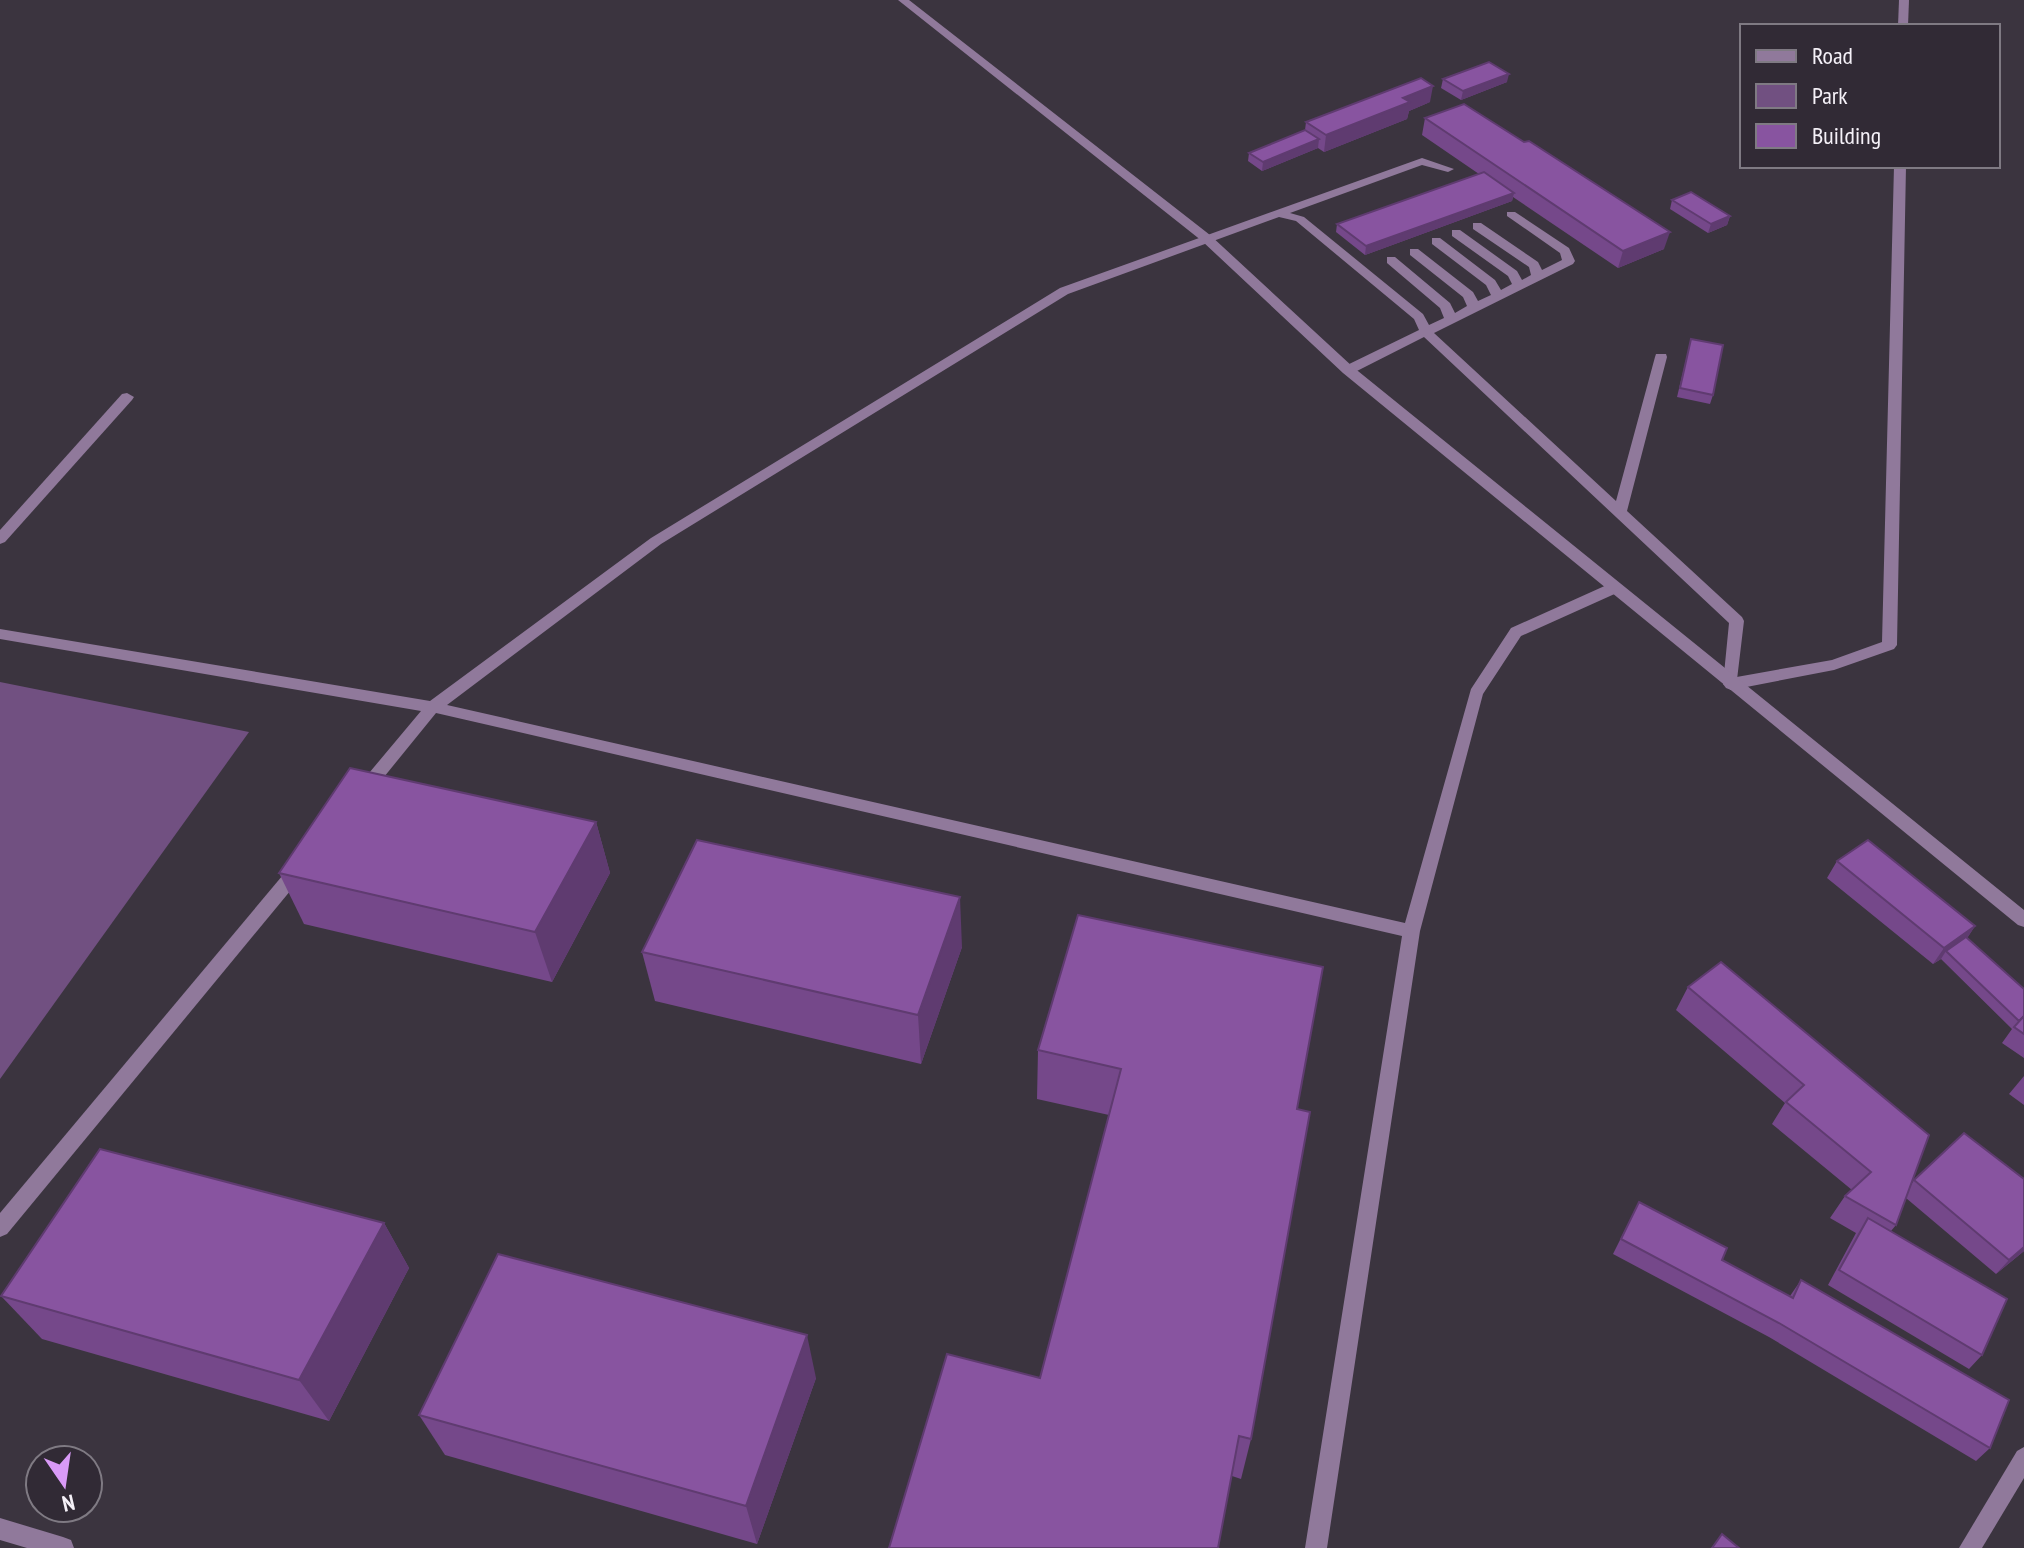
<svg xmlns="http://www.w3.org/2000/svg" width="2024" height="1548" font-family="'PT Sans Narrow',sans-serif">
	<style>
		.green { fill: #715081 }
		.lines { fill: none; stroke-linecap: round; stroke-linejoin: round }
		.service { fill: #90799b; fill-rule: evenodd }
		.minor { fill: #90799b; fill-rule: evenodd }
		.tertiary { fill: #90799b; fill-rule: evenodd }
		.wall { fill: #75488a }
		.shaded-wall { fill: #5f3b70 }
		.building { fill: #8854a0; stroke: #5f3b70; stroke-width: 2 }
	</style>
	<rect width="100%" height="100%" fill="#3b343f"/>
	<!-- green -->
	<path class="green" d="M0 682 249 732 0 1079Z"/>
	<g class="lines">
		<!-- service -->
		<g class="service">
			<path d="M1422 158 1454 169 1448 172 1422 165 1290 213 1304 217 1423 314 1429 325 1444 318 1440 308 1387 263V257H1395L1450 303 1455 313 1467 306 1463 297 1410 255V249H1418L1473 292 1478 301 1491 295 1486 285 1432 244V238H1440L1495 280 1501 290 1512 284 1508 276 1452 236V230H1460L1517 271 1522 280 1531 275 1529 267 1473 229V223H1481L1538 262 1542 270 1562 260 1560 253 1507 216V212H1515L1569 248 1575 261 1573 264 1434 333 1616 501 1655 357 1656 354H1666L1667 357 1627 511 1742 617 1744 621 1736 688 1731 690 1723 684 1729 623 1424 337 1353 373H1343V367L1419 330 1414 319 1296 221 1279 217 1068 294 661 544 447 705 1405 923 1471 689 1511 628 1609 584H1619L1621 588 1619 592 1521 636 1483 694 1420 931 1327 1548H1305L1402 936 436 713 371 793H359L357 789 359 785 421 711 0 639V629L430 701 651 538 1060 288Z"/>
			<path d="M127 393 134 397 132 400 5 542 0 544V530L122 394Z"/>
			<path d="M299 861 305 863 307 868 305 873 7 1234 0 1237V1213L293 863Z"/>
			<path d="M0 1518 63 1537 71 1540 74 1548H27L0 1540Z"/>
		</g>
		<!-- minor -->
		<g class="minor">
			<path d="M1899 0H1909L1908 26H1898Z"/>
			<path d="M1894 166H1906L1897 645 1894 649 1834 670 1731 690 1726 688 1723 684 1726 680 1731 678 1832 660 1882 642Z"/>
			<path d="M2024 1447V1478L1982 1548H1959L2017 1451Z"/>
		</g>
		<!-- tertiary -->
		<path class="tertiary" d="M898 0H909L1210 235 1353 367 2024 910V927L2018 925 1343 373 1202 241Z"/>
	</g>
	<!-- wall -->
	<g class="wall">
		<path d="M1443 79 1507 82 1461 100 1441 88Z"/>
		<path d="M1430 102 1409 111 1407 119 1324 152 1318 148 1262 171 1248 161 1249 153 1305 130 1306 122Z"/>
		<path d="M1425 118 1664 249 1618 268 1513 197 1512 201 1365 255 1336 232 1337 224 1479 174 1422 135Z"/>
		<path d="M1672 200 1730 216 1727 225 1708 233 1670 209Z"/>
		<path d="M1691 339 1713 395 1710 404 1677 397Z"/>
		<path d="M596 822 610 873 552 982 304 924 279 873Z"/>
		<path d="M1837 861 1975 926 1967 938 2024 989V1058L2002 1043 2012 1029 1941 959 1933 964 1827 878Z"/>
		<path d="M962 947 921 1064 655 1001 642 952Z"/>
		<path d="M1721 962 1911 1185 1914 1180 2024 1179V1251L1996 1274 1906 1198 1896 1225 1891 1231 1982 1355 1969 1369 1828 1285 1856 1233 1830 1218 1845 1196 1852 1190 1772 1124 1785 1103 1676 1010 1688 987Z"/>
		<path d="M1038 1050 1297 1109 1251 1439 1241 1479 1232 1476 1040 1378 1109 1115 1037 1099Z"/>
		<path d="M2024 1076V1105L2009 1094Z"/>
		<path d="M1639 1202 1722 1260 1790 1296 1801 1280 1990 1448 1976 1461 1769 1337 1613 1254Z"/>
		<path d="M384 1223 409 1268 329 1421 42 1339 1 1296Z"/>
		<path d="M816 1378 757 1544 445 1455 419 1415Z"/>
	</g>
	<!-- shaded-wall -->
	<g class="shaded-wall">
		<path d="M1509 74 1507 82 1461 100 1463 91Z"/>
		<path d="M1433 86 1430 102 1409 111 1407 119 1324 152 1326 135 1403 98Z"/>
		<path d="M1319 139 1318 148 1262 171 1263 162Z"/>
		<path d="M1514 193 1512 201 1365 255 1366 246Z"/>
		<path d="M1730 216 1727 225 1708 233 1711 224Z"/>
		<path d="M1670 232 1664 249 1618 268 1623 251Z"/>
		<path d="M596 822 610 873 552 982 535 932Z"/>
		<path d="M960 897 962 947 921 1064 918 1015Z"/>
		<path d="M1975 926 1964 943 1946 951 1941 959 1933 964 1944 948Z"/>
		<path d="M384 1223 409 1268 329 1421 299 1380Z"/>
		<path d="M2024 1247V1251L1996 1274 2009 1260Z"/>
		<path d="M807 1335 816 1378 757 1544 746 1506Z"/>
	</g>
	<!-- building -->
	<g class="building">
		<path d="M1489 62 1509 74 1463 91 1443 79Z"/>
		<path d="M1421 78 1433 86 1403 98 1410 102 1326 135 1306 122Z"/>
		<path d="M1464 104 1524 142 1529 141 1670 232 1623 251 1425 118Z"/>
		<path d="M1305 130 1319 139 1263 162 1249 153Z"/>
		<path d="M1484 172 1514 193 1366 246 1337 224Z"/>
		<path d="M1691 192 1730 216 1711 224 1672 200Z"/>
		<path d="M1691 339 1723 345 1713 395 1680 388Z"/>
		<path d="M350 768 596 822 535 932 279 873Z"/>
		<path d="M697 840 960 897 918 1015 642 952Z"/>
		<path d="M1868 840 1975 926 1944 948 1837 861Z"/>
		<path d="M1078 915 1323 967 1297 1109 1310 1112 1251 1439 1239 1436 1218 1548H889L947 1354 1040 1378 1121 1069 1038 1050Z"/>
		<path d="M1966 937 2024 989V1016L2019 1021 1946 951Z"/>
		<path d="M1721 962 1929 1135 1896 1225 1845 1196 1871 1172 1786 1102 1804 1085 1688 987Z"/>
		<path d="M2024 1016V1034L2014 1027Z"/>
		<path d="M1964 1133 2024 1179V1247L2009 1260 1914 1180Z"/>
		<path d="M100 1149 384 1223 299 1380 1 1296Z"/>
		<path d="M1639 1202 1727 1248 1722 1260 1793 1298 1801 1280 2009 1400 1990 1448 1779 1323 1621 1239Z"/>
		<path d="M1868 1218 2007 1299 1982 1355 1839 1270Z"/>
		<path d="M498 1254 807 1335 746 1506 419 1415Z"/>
		<path d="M1722 1534 1739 1548H1712Z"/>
	</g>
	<!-- legend -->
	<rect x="1740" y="24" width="260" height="144" fill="#312a35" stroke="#7f7a83" stroke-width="2"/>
	<rect x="1756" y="50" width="40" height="12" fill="#90799b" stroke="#7f7a83" stroke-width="2"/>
	<text x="1812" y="64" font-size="24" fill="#f5f1f8">Road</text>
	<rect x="1756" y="84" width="40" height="24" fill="#715081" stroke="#7f7a83" stroke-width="2"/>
	<text x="1812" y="104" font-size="24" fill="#f5f1f8">Park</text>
	<rect x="1756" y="124" width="40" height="24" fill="#8854a0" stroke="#7f7a83" stroke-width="2"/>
	<text x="1812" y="144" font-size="24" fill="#f5f1f8">Building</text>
	<!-- north arrow -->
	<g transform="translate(64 1484) rotate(167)"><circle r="38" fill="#312a35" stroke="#7f7a83" stroke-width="2"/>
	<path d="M0-6L14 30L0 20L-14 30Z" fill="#d99af7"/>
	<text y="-12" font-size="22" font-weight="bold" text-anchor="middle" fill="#f5f1f8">N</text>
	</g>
</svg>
